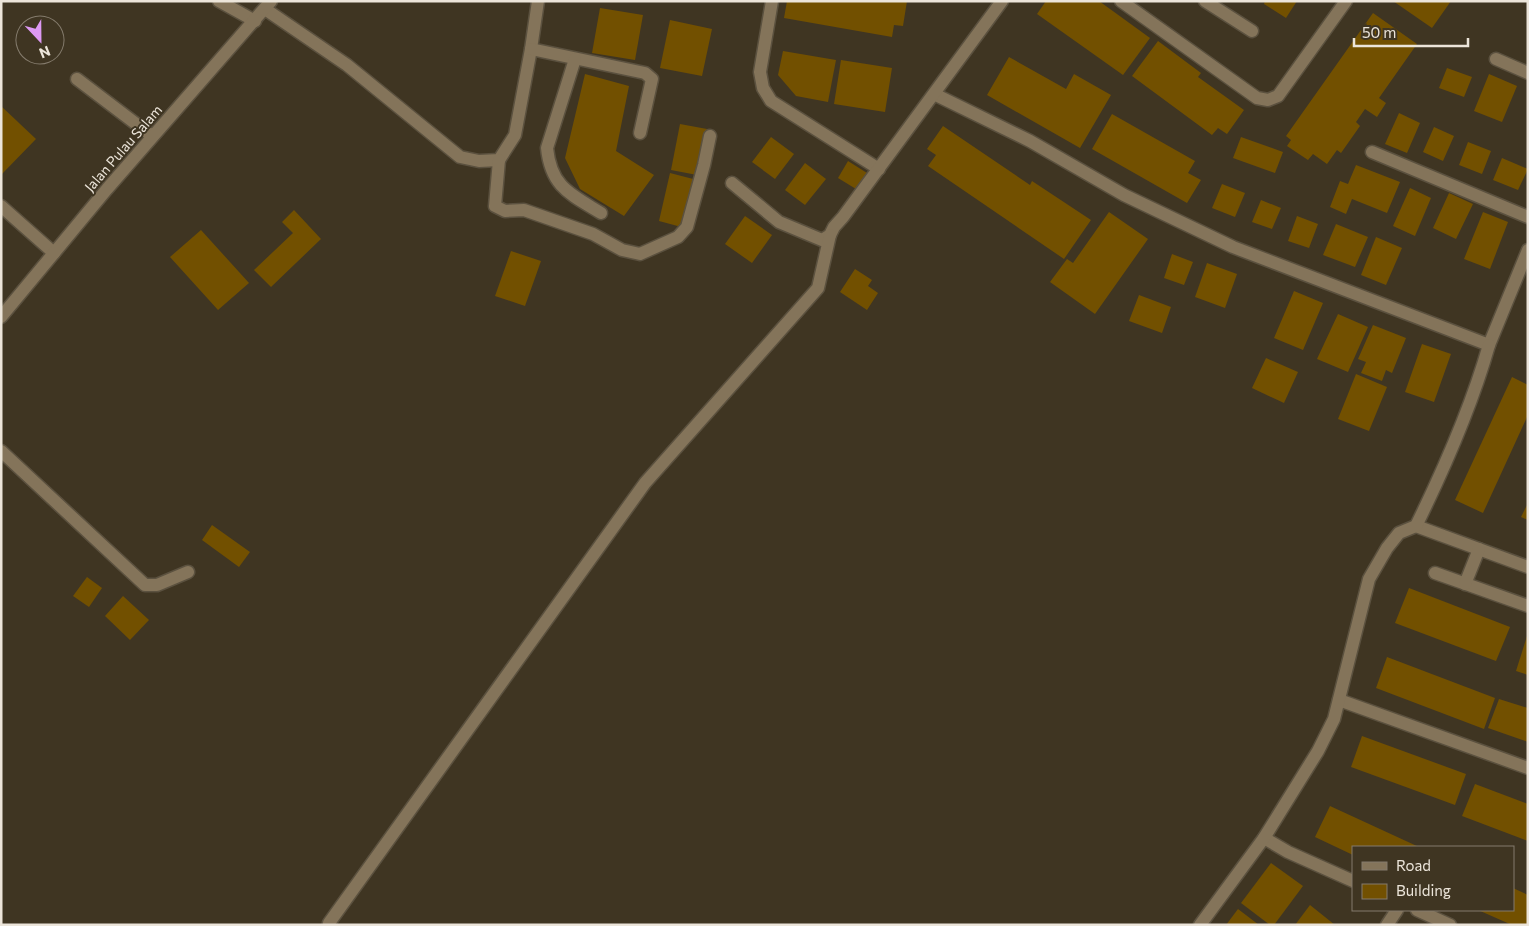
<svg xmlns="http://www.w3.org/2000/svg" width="1529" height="926" font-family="Commissioner,sans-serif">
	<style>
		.building { fill: #725000 }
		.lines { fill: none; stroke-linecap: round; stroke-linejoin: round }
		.minor-casing { stroke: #5b513f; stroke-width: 15 }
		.minor { stroke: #84745a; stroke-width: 12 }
		.labels { text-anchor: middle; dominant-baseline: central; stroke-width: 4; stroke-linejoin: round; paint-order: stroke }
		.street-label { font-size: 14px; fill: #ece5da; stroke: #3f3522 }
	</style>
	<rect width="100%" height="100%" fill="#3f3522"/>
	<!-- building -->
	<g class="building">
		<path d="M787 1H907L903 26 894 25 892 37 784 18Z"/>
		<path d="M1046 1H1099L1150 38 1123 75 1037 14Z"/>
		<path d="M1265 1H1297L1286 18 1264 4Z"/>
		<path d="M1393 1H1451L1432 28Z"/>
		<path d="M600 8 643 15 635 60 592 53Z"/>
		<path d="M1373 13 1417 44 1379 98 1386 103 1377 117 1365 109 1356 122 1360 126 1341 153 1337 150 1327 164 1313 154 1308 160 1287 146 1291 140 1286 136Z"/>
		<path d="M670 20 712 29 702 76 660 68Z"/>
		<path d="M1158 41 1201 73 1198 77 1244 110 1227 134 1218 128 1212 135 1132 76Z"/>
		<path d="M783 51 836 60 828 102 796 96 778 75Z"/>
		<path d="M1009 57 1066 89 1074 74 1111 95 1080 148 987 95Z"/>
		<path d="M841 60 892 68 885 112 834 104Z"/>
		<path d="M1447 68 1472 77 1464 97 1439 88Z"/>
		<path d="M585 74 629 86 616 151 654 175 624 216 580 189 565 158Z"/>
		<path d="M1489 74 1517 86 1502 122 1474 111Z"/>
		<path d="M1 106 36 139 1 175Z"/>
		<path d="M1399 113 1420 123 1407 153 1385 144Z"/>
		<path d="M1112 114 1195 161 1188 173 1201 180 1187 203 1092 149Z"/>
		<path d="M680 124 707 129 697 175 671 170Z"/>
		<path d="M943 126 1030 185 1032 181 1091 220 1064 259 928 166 936 155 927 149Z"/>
		<path d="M1434 127 1454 136 1443 161 1423 152Z"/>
		<path d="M771 137 794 154 775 179 752 162Z"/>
		<path d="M1241 137 1283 152 1275 173 1233 158Z"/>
		<path d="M1468 142 1491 151 1482 174 1459 165Z"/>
		<path d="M1502 158 1528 169 1518 190 1493 180Z"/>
		<path d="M848 161 867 173 856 189 838 178Z"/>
		<path d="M805 163 826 179 805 205 785 190Z"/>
		<path d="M1356 165 1400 182 1387 213 1352 199 1346 214 1330 207 1340 181 1348 184Z"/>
		<path d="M670 173 697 180 685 228 659 221Z"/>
		<path d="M1222 184 1245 193 1235 217 1212 208Z"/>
		<path d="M1410 188 1431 198 1415 236 1393 226Z"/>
		<path d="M1449 193 1473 204 1456 239 1433 228Z"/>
		<path d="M1261 200 1281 208 1272 229 1252 222Z"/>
		<path d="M294 210 321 239 271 287 254 270 293 233 282 222Z"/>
		<path d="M1109 212 1148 239 1095 314 1050 282 1067 259 1073 263Z"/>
		<path d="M1483 212 1508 222 1490 269 1464 259Z"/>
		<path d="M745 216 772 235 752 263 725 244Z"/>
		<path d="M1297 216 1318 224 1309 248 1288 241Z"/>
		<path d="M1336 224 1368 237 1355 267 1323 255Z"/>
		<path d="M201 230 249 283 218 310 170 257Z"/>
		<path d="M1376 237 1402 248 1386 285 1361 275Z"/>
		<path d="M511 251 541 261 525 306 495 296Z"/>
		<path d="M1172 254 1193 262 1184 285 1164 278Z"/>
		<path d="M1207 263 1237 274 1225 308 1195 297Z"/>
		<path d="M855 269 872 280 868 286 878 293 867 310 840 292Z"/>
		<path d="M1294 291 1323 303 1303 350 1274 338Z"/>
		<path d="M1139 295 1171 307 1162 333 1129 321Z"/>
		<path d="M1338 314 1368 327 1348 372 1317 359Z"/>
		<path d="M1373 325 1406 338 1392 373 1386 370 1382 381 1361 373 1366 362 1358 359Z"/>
		<path d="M1422 344 1451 354 1434 402 1405 392Z"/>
		<path d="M1266 358 1298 372 1284 403 1252 388Z"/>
		<path d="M1356 374 1387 387 1369 431 1338 419Z"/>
		<path d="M1512 377 1528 385V415L1483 513 1455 500Z"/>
		<path d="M1528 503V520L1521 517Z"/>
		<path d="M212 525 250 552 239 567 202 540Z"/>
		<path d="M87 577 102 588 89 607 73 596Z"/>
		<path d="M1409 588 1510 627 1496 661 1395 623Z"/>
		<path d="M123 596 149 620 130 640 105 616Z"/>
		<path d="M1527 636H1528V675L1516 671Z"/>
		<path d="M1387 657 1495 698 1484 729 1376 688Z"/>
		<path d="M1499 699 1528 708V742L1488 728Z"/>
		<path d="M1362 736 1466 774 1455 805 1351 767Z"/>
		<path d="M1475 784 1528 804V841L1462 816Z"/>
		<path d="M1330 806 1419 847H1353V855L1315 837Z"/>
		<path d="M1271 863 1303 886 1274 925H1270L1241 903Z"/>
		<path d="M1513 888 1528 895V925H1512L1478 910H1513Z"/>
		<path d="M1310 905 1335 925H1295Z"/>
		<path d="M1238 909 1259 925H1226Z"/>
	</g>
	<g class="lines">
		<!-- minor casing -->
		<g class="minor-casing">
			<g id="minor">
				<path d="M219 1 255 21"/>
				<path d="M772 1 760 72 763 88 771 101 879 169"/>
				<path d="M1121 1 1257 98 1268 100 1278 96 1346 1"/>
				<path d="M1205 1 1252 31"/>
				<path d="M265 9 347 65 460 157 479 161 499 160 515 135 531 49 538 1"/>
				<path d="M531 49 645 73 652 79 640 133"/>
				<path d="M575 59 547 148C551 187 570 194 601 213"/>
				<path d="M1496 59 1528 73"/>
				<path d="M77 79 152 136"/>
				<path d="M934 94 1030 141 1124 195 1233 247 1489 345 1528 250"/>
				<path d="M1372 152 1528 217"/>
				<path d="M499 160 495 206 505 211 524 210 593 234 622 250 640 254 678 237 687 227 704 165 710 136"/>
				<path d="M732 183 779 222 822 240 830 235 834 227 843 217 1002 1"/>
				<path d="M1 206 54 253"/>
				<path d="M1 317 107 189 271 1"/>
				<path d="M1 451 145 585H157L188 572"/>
				<path d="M1416 526 1528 567"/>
				<path d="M1435 573 1528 606"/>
				<path d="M1465 584 1479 549"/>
				<path d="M1339 700 1528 768"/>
				<path d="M1264 838 1288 852 1353 881"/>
				<path d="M1417 910 1450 925"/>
				<path d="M329 923 645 483 818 288 830 235"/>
				<path d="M1200 925 1264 838 1318 751 1334 719 1369 579 1387 548 1399 533 1416 526C1445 467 1471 408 1489 345"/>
				<path d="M1387 925 1397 910"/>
			</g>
		</g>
		<!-- minor -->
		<use href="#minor" class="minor"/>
	</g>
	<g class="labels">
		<!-- street labels -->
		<g class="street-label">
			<text transform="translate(123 148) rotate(-49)">Jalan Pulau Salam</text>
		</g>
	</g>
	<!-- border -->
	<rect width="1529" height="926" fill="none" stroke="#ece5da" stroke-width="5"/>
	<!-- legend -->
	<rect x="1352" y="846" width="162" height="65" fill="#3f3522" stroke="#847b6c"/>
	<rect x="1362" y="862" width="25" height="8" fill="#84745a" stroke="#847b6c"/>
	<text x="1396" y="871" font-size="15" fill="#ece5da">Road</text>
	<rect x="1362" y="884" width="25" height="15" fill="#725000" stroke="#847b6c"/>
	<text x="1396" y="896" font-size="15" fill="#ece5da">Building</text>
	<!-- north arrow -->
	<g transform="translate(40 40) rotate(158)"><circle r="24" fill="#3f3522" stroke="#847b6c"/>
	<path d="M0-4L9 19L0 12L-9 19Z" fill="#dd99f3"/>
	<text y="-8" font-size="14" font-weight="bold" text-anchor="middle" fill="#ece5da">N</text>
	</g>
	<!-- scale -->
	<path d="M1354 38v8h114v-8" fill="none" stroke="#ece5da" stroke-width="2.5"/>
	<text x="1362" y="38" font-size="15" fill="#ece5da" stroke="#3f3522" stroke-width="4" paint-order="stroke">50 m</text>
</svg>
